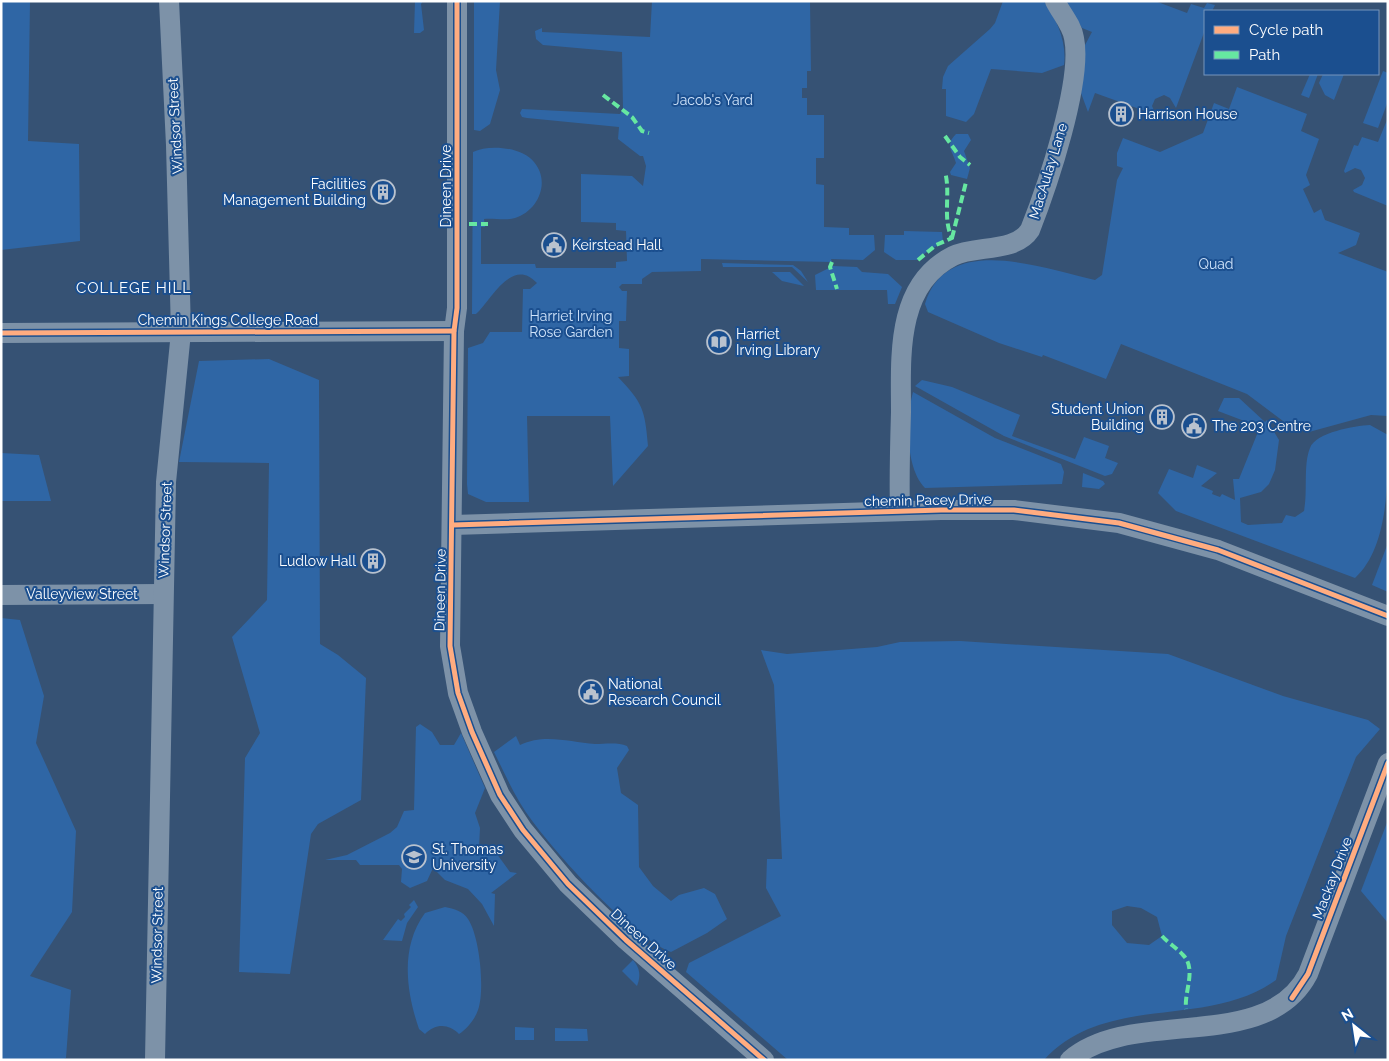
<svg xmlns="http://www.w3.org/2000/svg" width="1389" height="1061" font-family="Raleway,sans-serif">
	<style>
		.green { fill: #2f66a5; fill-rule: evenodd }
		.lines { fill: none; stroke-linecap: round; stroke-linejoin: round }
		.minor { stroke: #7d92a8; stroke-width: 20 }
		.quiet { stroke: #66e7a1; stroke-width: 4; stroke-dasharray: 8 4; stroke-linecap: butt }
		.cycleway-casing { stroke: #1b4f8f; stroke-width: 8 }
		.cycleway { stroke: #ffac80; stroke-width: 5 }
		.labels { text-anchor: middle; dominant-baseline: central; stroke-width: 4; stroke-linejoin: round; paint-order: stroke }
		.park-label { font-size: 14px; fill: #cfe3fa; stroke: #1b4f8f }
		.poi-label { font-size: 14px; fill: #fff; stroke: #1b4f8f; text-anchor: start }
		.street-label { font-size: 14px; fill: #fff; stroke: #1b4f8f }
		.neighbourhood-label { font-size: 15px; letter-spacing: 1px; fill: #fff; stroke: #1b4f8f }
	</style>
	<rect width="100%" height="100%" fill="#365274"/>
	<!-- green -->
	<g class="green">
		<path d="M6 1H30L28 141 79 144 80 241 1 250V3Z"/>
		<path d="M415 1H423L421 4 424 30 420 33H414Z"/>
		<path d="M474 1H500L496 70 500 90 490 124 480 131 474 130Z"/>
		<path d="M652 1H810L811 71H807V88H802V98H807V115H824V158H816V184L824 185V227L849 228V235H874L875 250 863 260 831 259 832 262 701 259V271L652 272 642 279V284H622L619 287 622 291H627L626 321H619V348L629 349V376L618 377C643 403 645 410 648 446L613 486 610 416H527L529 502H486L468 494 467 484 468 348 483 343 490 332H522L523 289H530L537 283C512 256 491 300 476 314H472L473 152C489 144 522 147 534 162 551 182 538 211 515 218 506 221 494 218 484 219L485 227H481V264H535L536 268H616V262L627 261 626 231 616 230V223L581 222V174L632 176 643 186 646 166 643 156H640L618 139 619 127 527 118 522 117 520 113 522 109 620 114 623 109 622 52 543 45 536 39 535 31 542 28V32L650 37Z"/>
		<path d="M1003 1H1044C1057 20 1067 42 1064 65L1042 73 991 69 974 114 966 122 946 116V89H942L943 77 948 66 990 29 995 23Z"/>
		<path d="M1065 1H1155L1187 13 1191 4 1204 8 1207 3 1215 5 1212 11H1205V30L1176 108 1170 98 1164 95 1155 99 1152 106 1156 115 1095 93 1088 112 1081 93 1085 45 1092 32 1082 28Z"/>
		<path d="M1383 71 1388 73V101L1378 128 1363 123Z"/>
		<path d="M1310 74H1318L1309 98 1301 95Z"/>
		<path d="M1323 74H1344L1334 100 1325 95 1319 83Z"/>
		<path d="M1237 87 1307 114 1301 131 1319 139 1306 175 1310 185 1303 189 1314 213 1321 209 1325 220 1360 233 1356 245 1338 253 1388 272V416L1371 415 1309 432 1291 427 1247 394 1121 344 1106 379 1043 355 1042 357 999 343 928 312 925 304C946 232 1043 268 1095 280L1102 275 1117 180 1123 168 1117 166V153L1123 138 1160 152 1203 133 1214 103 1229 109Z"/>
		<path d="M1387 120H1388V206L1354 192 1353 190 1362 185 1365 178 1361 170 1355 168 1345 173 1344 171 1354 145 1358 146 1362 137 1378 142Z"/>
		<path d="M956 134H968L971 140 964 151 970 168 967 179 951 175 950 172 956 163C953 151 944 146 956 134Z"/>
		<path d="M904 231 942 232 943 242 924 254 918 260H896L884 252 885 235H904Z"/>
		<path d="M722 263 793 265 801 271 808 282 792 267H723Z"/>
		<path d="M833 266 857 267 862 272 888 274 902 287 895 304H888L887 290H816L815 275Z"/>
		<path d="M772 272H790L804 286 782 281Z"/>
		<path d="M269 359 319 380 320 644 338 655 366 678 361 800 318 824 311 834 290 974 239 972 245 758 260 733 232 637 267 600 269 463 179 462 199 361Z"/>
		<path d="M922 380 952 387 1020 415 1012 436 1075 459 1084 437 1109 446 1105 458 1118 463 1112 474 1105 476 1004 436 915 386Z"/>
		<path d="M913 392 995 438 1061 464 1064 472 1062 484 925 488C905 468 906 418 913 392Z"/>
		<path d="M1224 398H1239L1265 422 1267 420 1279 440 1275 470 1269 484 1261 492 1240 498 1241 522 1248 525 1282 523 1286 515 1295 517 1304 511C1308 492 1303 465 1310 448 1316 432 1355 426 1370 425L1388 435C1388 480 1389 547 1355 578L1176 511 1158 493 1169 469 1193 478 1197 465 1217 473 1201 486 1213 491 1212 494 1220 497 1222 494 1235 500 1233 479H1239L1260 427 1218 411Z"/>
		<path d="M1 453 39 455 51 501H1Z"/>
		<path d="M1083 473 1103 481 1105 484 1099 489 1082 487Z"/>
		<path d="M1388 543V592L1372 585Z"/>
		<path d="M1 618 20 620 44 696 36 743 76 831 72 912 30 976 71 990 66 1058 62 1060H1Z"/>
		<path d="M960 641 1168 654 1283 696 1368 720 1380 729 1356 757 1286 936 1276 980C1207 1030 1106 992 1044 1060H788L686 972 689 963 781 916 766 888 767 859H782L774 685 761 650 787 654 877 647 900 642ZM1127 906 1141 908 1157 917 1162 936 1149 945 1127 943 1112 925V911Z"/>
		<path d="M420 724 432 732 440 745H454L461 733 485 788 475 813 480 828 479 848 494 850 510 872 517 873 491 893 495 894 494 926 482 904 468 889 445 880 433 868 427 881 410 888 401 882 402 869 399 865H360L356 860H325L347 855 390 833 397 827 404 811 414 810 416 727Z"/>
		<path d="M516 736 520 745C544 733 570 742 595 744 605 744 618 742 627 746L629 750 617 768 621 793 638 805 639 867 653 886 671 901 679 895 704 888 715 894 727 919 707 933 671 952C630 936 560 858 533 822 516 800 506 776 494 752Z"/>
		<path d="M1388 820V923L1361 891Z"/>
		<path d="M414 900 418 907 407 923 402 941 383 940 398 919 401 921 405 917 404 914 411 907 409 905Z"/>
		<path d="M445 907C454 909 463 911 468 919 480 937 485 991 478 1010 475 1019 467 1029 459 1034 449 1024 436 1023 425 1034L419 1029C406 991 400 947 425 913Z"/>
		<path d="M633 960C640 968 641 976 637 986L622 971Z"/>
		<path d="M515 1027 534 1028V1040H515Z"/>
		<path d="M555 1028 587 1029 588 1041H555Z"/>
	</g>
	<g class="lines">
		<!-- minor -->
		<g class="minor">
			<path d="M457 1V308L454 331 450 646 458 693 472 732 500 795 523 830 568 884 626 940 764 1060"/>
			<path d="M1 333 454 331"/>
			<path d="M900 511C899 478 900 445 901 412 901 358 895 285 953 256 975 245 1015 253 1030 230 1047 187 1083 81 1074 38 1072 25 1061 13 1055 1"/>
			<path d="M453 525 941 510H1014L1119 523 1218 550 1388 616"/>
			<path d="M1 595 163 594"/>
			<path d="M155 1060 166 482 181 332 176 145 169 1"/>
			<path d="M1070 1060C1133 1006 1266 1055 1308 974L1388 763"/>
		</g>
		<!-- quiet -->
		<g class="quiet">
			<path d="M603 95 632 117 642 131 649 133"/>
			<path d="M945 136 960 157 970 165"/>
			<path d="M469 224H488"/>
			<path d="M952 238 966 182"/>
			<path d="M918 260 936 245 952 238C942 218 951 193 945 172"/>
			<path d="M832 262 830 267 837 289"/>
			<path d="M1162 936C1168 943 1177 948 1183 955 1197 969 1184 991 1186 1009"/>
		</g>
		<!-- cycleway casing -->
		<g class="cycleway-casing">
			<g id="cycleway">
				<path d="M457 1V308L454 331 450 646 458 693 472 732 500 795 523 830 568 884 626 940 764 1060"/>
				<path d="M1 333 454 331"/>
				<path d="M453 525 941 510H1014L1119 523 1218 550 1388 616"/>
				<path d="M1292 998 1308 974 1388 763"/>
			</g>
		</g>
		<!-- cycleway -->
		<use href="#cycleway" class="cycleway"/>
	</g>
	<!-- icons -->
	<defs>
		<g id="building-ring" transform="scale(1.25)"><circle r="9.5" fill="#1b4f8f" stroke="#b9c2ce" stroke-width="1.5"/><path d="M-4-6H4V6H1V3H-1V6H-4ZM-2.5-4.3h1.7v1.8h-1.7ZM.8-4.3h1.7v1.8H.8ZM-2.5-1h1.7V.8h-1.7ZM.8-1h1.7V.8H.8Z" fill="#b9c2ce"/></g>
		<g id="civic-ring" transform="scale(1.25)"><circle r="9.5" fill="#1b4f8f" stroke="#b9c2ce" stroke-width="1.5"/><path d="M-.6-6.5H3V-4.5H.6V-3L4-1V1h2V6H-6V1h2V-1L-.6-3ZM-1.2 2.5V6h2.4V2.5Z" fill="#b9c2ce"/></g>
		<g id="library-ring" transform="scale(1.25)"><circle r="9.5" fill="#1b4f8f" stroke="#b9c2ce" stroke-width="1.5"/><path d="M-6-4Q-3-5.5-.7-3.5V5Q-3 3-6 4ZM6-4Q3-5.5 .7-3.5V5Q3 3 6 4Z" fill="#b9c2ce"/></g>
		<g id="university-ring" transform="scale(1.25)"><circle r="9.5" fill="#1b4f8f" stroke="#b9c2ce" stroke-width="1.5"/><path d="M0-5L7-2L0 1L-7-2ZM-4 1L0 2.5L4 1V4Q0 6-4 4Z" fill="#b9c2ce"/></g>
	</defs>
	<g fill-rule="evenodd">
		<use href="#building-ring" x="1121" y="114"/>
		<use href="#building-ring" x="383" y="192"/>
		<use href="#civic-ring" x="554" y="245"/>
		<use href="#library-ring" x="719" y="342"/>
		<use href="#building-ring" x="1162" y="417"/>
		<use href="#civic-ring" x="1194" y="426"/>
		<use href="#building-ring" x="373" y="561"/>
		<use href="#civic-ring" x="591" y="692"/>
		<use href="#university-ring" x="414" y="857"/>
	</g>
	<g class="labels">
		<!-- park labels -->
		<g class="park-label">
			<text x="713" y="100">Jacob's Yard</text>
			<text x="1216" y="264">Quad</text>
			<text x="571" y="316">Harriet Irving<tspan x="571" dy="16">Rose Garden</tspan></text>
		</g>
		<!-- poi labels -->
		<g class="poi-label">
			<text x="1138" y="114">Harrison House</text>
			<text x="366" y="184" text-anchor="end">Facilities<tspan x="366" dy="16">Management Building</tspan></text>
			<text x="572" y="245">Keirstead Hall</text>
			<text x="736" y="334">Harriet<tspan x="736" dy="16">Irving Library</tspan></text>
			<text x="1144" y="409" text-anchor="end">Student Union<tspan x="1144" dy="16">Building</tspan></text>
			<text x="1212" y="426">The 203 Centre</text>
			<text x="356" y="561" text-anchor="end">Ludlow Hall</text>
			<text x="608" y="684">National<tspan x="608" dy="16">Research Council</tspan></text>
			<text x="432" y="849">St. Thomas<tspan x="432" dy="16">University</tspan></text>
		</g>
		<!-- street labels -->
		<g class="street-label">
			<text transform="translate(175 126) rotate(-93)">Windsor Street</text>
			<text transform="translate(1048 171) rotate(-73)">MacAulay Lane</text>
			<text transform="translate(446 186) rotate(-90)">Dineen Drive</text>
			<text x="228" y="320">Chemin Kings College Road</text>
			<text transform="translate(928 500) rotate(-1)">chemin Pacey Drive</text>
			<text transform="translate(165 530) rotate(-88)">Windsor Street</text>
			<text transform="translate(440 590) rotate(-89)">Dineen Drive</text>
			<text x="82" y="594">Valleyview Street</text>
			<text transform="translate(1332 878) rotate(-69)">Mackay Drive</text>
			<text transform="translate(157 935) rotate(-89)">Windsor Street</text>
			<text transform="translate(644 939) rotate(42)">Dineen Drive</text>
		</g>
		<!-- neighbourhood labels -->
		<g class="neighbourhood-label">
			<text x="134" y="288">COLLEGE HILL</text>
		</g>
	</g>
	<!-- border -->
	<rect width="1389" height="1061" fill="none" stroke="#ffffff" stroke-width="5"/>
	<!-- legend -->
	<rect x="1204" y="10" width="175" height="65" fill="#1b4f8f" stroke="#7695bc"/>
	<rect x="1214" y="26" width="25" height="8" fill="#ffac80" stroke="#7695bc"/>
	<text x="1249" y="35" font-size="15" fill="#ffffff">Cycle path</text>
	<rect x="1214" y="51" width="25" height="8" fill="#66e7a1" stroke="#7695bc"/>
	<text x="1249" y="60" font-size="15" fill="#ffffff">Path</text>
	<!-- north arrow -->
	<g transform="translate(1354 1026) rotate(330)" stroke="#1b4f8f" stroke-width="4" paint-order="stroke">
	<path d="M0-4L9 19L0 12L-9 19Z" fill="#ffffff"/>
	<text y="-8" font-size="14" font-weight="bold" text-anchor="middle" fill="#ffffff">N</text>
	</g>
</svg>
